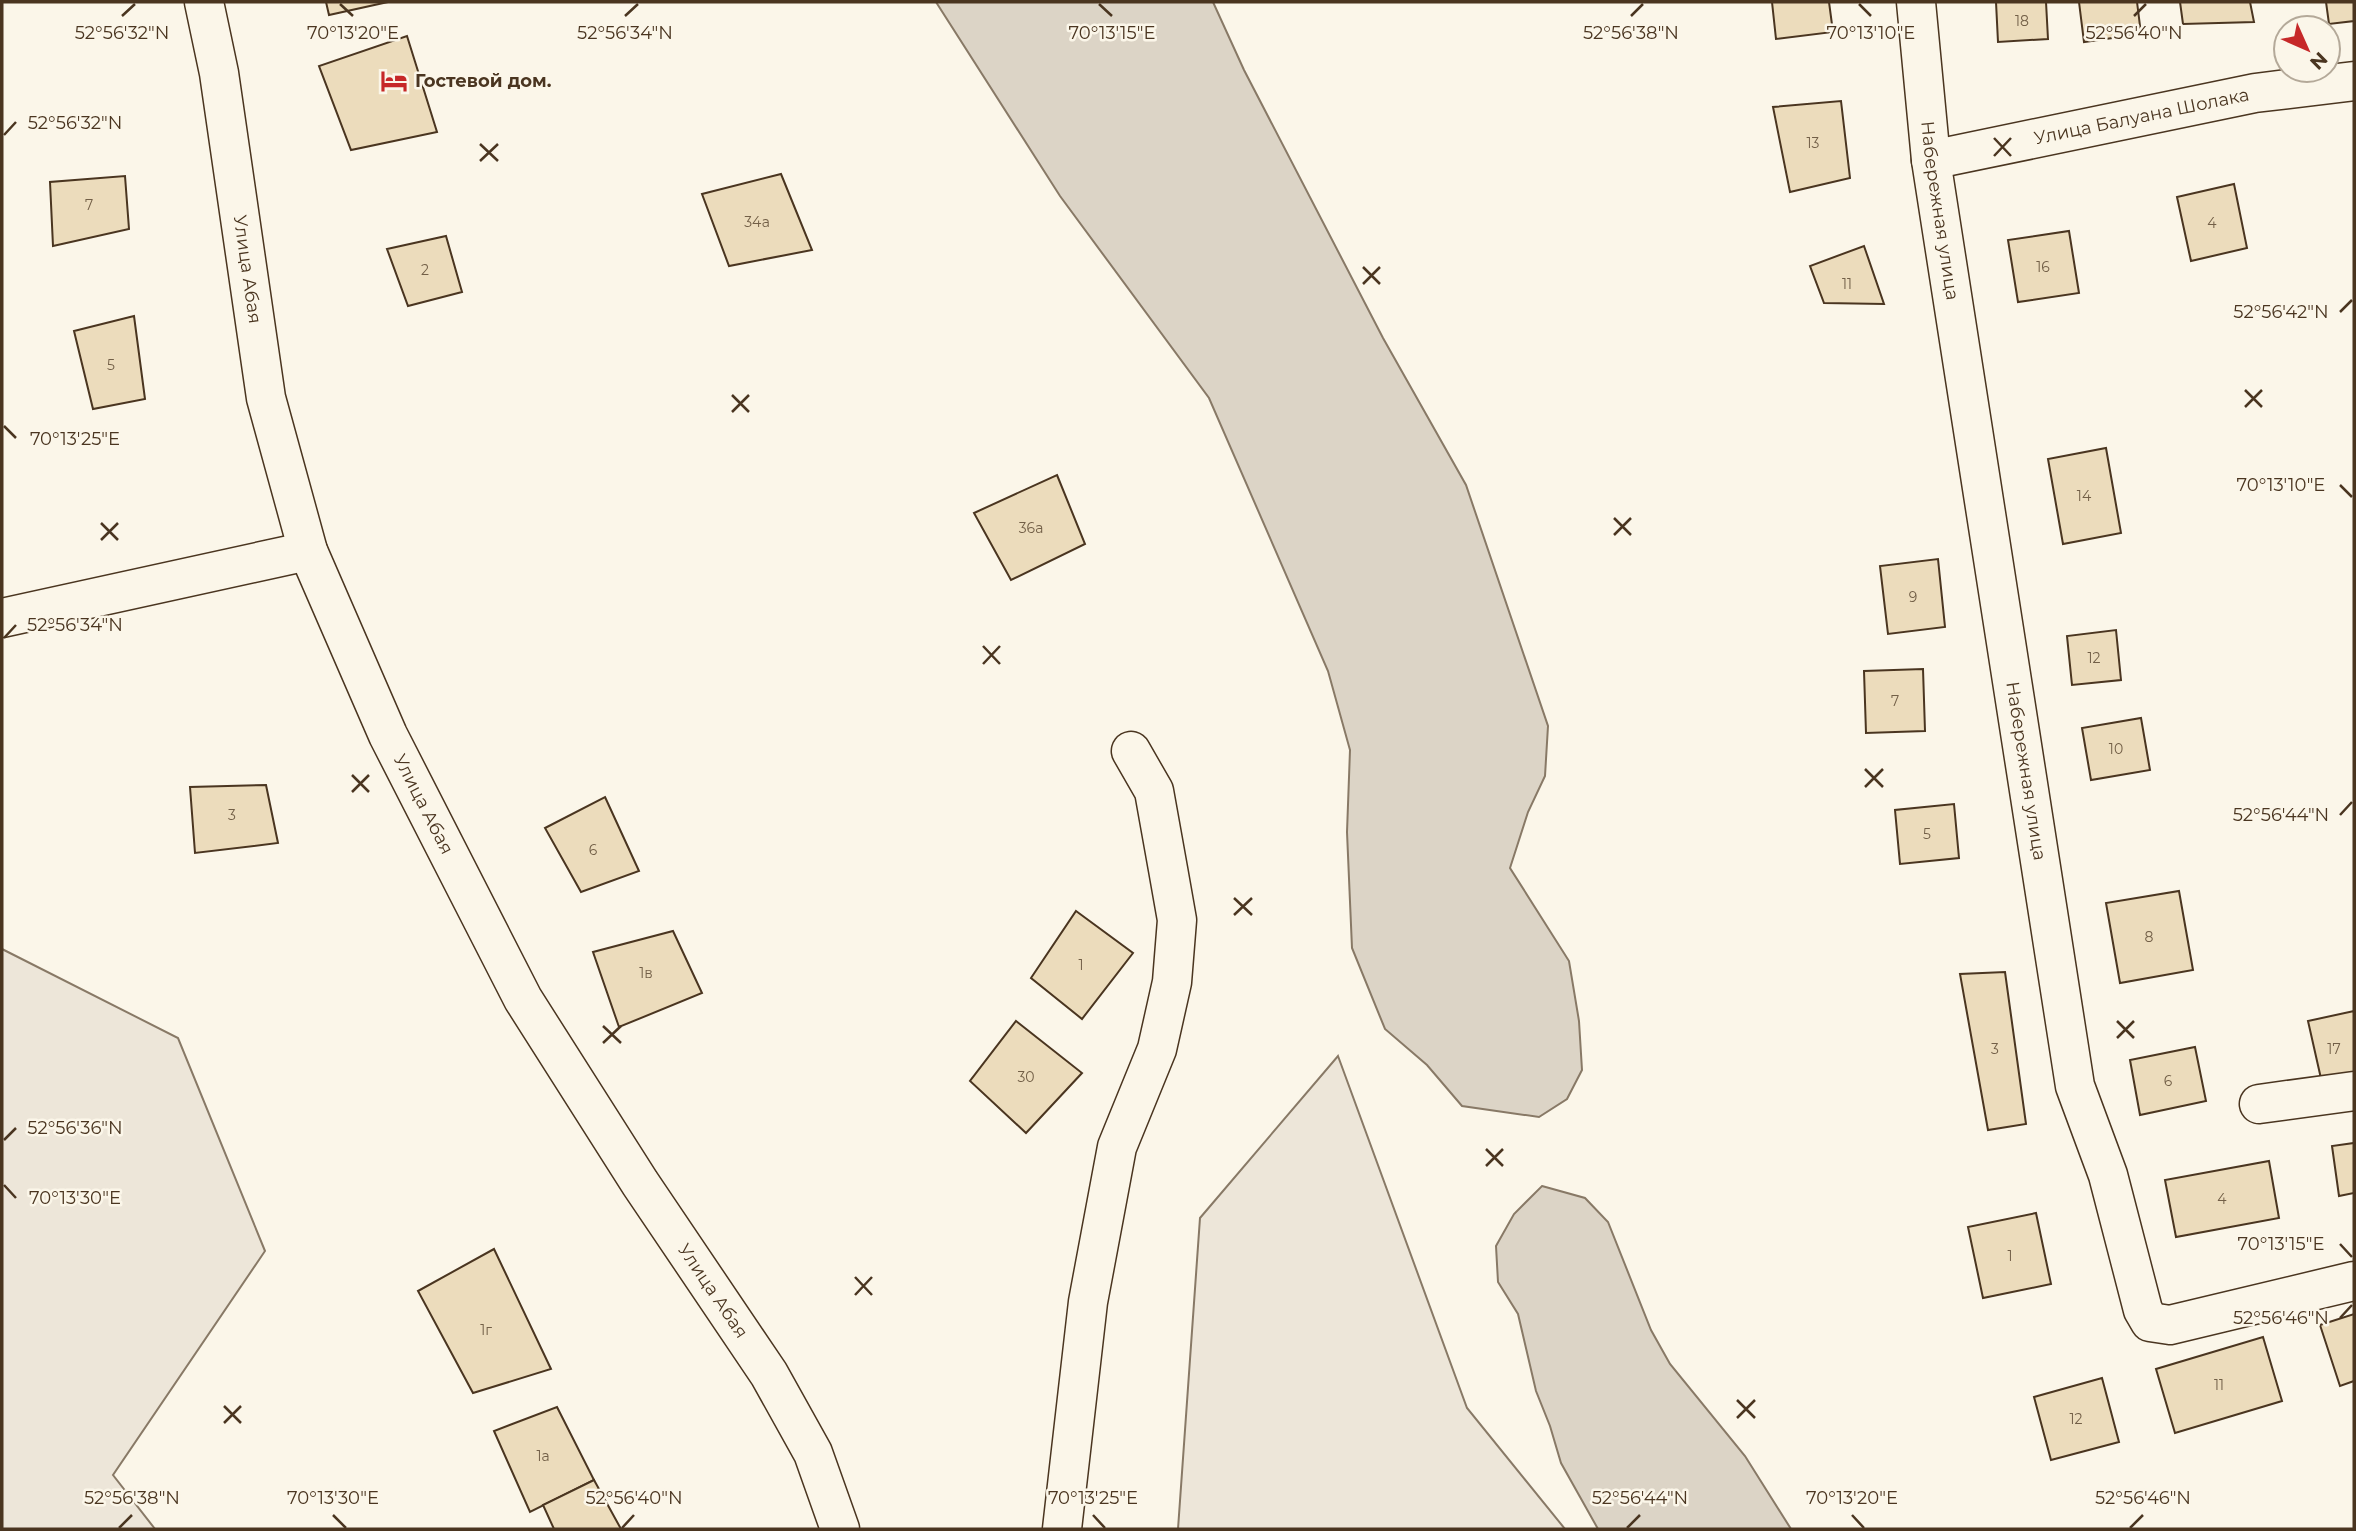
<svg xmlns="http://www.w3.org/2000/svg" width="2356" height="1531" font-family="Montserrat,sans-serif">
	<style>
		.green { fill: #ede6d9; stroke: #887966; stroke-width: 2 }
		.water { fill: #dcd4c6; stroke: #887966; stroke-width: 2 }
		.building { fill: #ecdcbc; stroke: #4a3520; stroke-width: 2 }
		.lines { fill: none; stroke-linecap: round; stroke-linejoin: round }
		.minor-casing { stroke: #4a3520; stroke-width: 41 }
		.minor { stroke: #fbf6e9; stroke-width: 38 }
		.ticks { fill: none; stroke: #4a3520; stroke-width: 2.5 }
		.labels { text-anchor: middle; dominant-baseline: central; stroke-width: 5; stroke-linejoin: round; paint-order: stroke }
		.number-label { font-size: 14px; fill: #725f47 }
		.poi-label { font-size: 18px; font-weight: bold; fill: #4a3520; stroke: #fbf6e9; text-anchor: start }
		.street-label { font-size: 18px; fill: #4a3520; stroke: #fbf6e9 }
		.ticks-label { font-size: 18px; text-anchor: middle; fill: #4a3520; stroke: #fbf6e9; stroke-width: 5; stroke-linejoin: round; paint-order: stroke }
	</style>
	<rect width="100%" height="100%" fill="#fbf6e9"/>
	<!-- green -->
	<g class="green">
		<path d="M2 949 178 1038 265 1251 113 1475 155 1529H2Z"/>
		<path d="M1338 1056 1467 1408 1565 1529H1178L1200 1218Z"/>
	</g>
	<!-- water -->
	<g class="water">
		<path d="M936 2H1213L1244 70 1383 338 1466 485 1548 726 1545 776 1528 812 1510 868 1569 961 1579 1021 1582 1070 1567 1099 1539 1117 1462 1106 1427 1065 1385 1029 1352 948 1347 832 1350 750 1328 671 1209 398 1060 196Z"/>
		<path d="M1542 1186 1585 1198 1608 1222 1651 1330 1670 1364 1745 1456 1791 1529H1598L1561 1463 1550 1426 1536 1391 1518 1314 1498 1282 1496 1246 1514 1214Z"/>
	</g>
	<!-- building -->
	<g class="building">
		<path d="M326 2H388L329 15Z"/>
		<path d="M1772 2H1829L1833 32 1776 39Z"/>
		<path d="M1996 2H2046L2048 39 1998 42Z"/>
		<path d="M2079 2H2137L2141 34 2084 42Z"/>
		<path d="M2180 2H2250L2254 22 2183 24Z"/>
		<path d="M2326 2H2354V21L2329 24Z"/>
		<path d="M407 36 437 132 351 150 319 66Z"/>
		<path d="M1841 101 1850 178 1790 192 1773 107Z"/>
		<path d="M781 174 812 250 729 266 702 194Z"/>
		<path d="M125 176 129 229 53 246 50 182Z"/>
		<path d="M2234 184 2247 248 2191 261 2177 197Z"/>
		<path d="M2069 231 2079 293 2018 302 2008 240Z"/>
		<path d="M446 236 462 292 408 306 387 249Z"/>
		<path d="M1864 246 1884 304 1824 303 1810 266Z"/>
		<path d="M134 316 145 399 93 409 74 331Z"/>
		<path d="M2106 448 2121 533 2063 544 2048 459Z"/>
		<path d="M1057 475 1085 544 1011 580 974 513Z"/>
		<path d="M1938 559 1945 627 1888 634 1880 566Z"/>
		<path d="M2116 630 2121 680 2072 685 2067 636Z"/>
		<path d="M1923 669 1925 731 1866 733 1864 671Z"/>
		<path d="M2141 718 2150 770 2091 780 2082 728Z"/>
		<path d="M266 785 278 843 195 853 190 787Z"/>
		<path d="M605 797 639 871 581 892 545 828Z"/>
		<path d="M1954 804 1959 858 1900 864 1895 810Z"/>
		<path d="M2179 891 2193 970 2120 983 2106 903Z"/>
		<path d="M1076 911 1133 953 1082 1019 1031 978Z"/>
		<path d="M673 931 702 993 619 1027 593 952Z"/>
		<path d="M2005 972 2026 1124 1988 1130 1960 974Z"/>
		<path d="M2354 1011V1076L2322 1083 2308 1021Z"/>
		<path d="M1016 1021 1082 1073 1026 1133 970 1081Z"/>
		<path d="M2195 1047 2206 1101 2140 1115 2130 1060Z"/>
		<path d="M2354 1143V1193L2339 1196 2332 1146Z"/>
		<path d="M2269 1161 2279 1218 2176 1237 2165 1180Z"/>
		<path d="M2036 1213 2051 1284 1983 1298 1968 1227Z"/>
		<path d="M494 1249 551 1369 473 1393 418 1291Z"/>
		<path d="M2354 1314V1381L2340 1386 2320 1325Z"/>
		<path d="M2263 1337 2282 1401 2175 1433 2156 1369Z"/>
		<path d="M2102 1378 2119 1442 2051 1460 2034 1397Z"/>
		<path d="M557 1407 594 1480 530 1512 494 1431Z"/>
		<path d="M594 1480 621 1529H554L543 1505Z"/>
	</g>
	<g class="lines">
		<!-- minor casing -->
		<g class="minor-casing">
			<g id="minor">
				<path id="s1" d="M204 2 219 73 266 398 308 551 388 735 523 999 640 1183 769 1374 813 1453 840 1529"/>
				<path id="s2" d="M1916 2 1931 160 2075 1086 2108 1175 2143 1310 2150 1322 2170 1325 2354 1281"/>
				<path id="s3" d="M1931 160 2255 93 2354 81"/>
				<path d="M2 618 308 551"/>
				<path d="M2259 1104 2354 1091"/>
				<path d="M1062 1529 1088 1302 1117 1147 1157 1049 1172 982 1177 920 1168 869 1154 791 1131 751"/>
			</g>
		</g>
		<!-- minor -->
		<use href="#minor" class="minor"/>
	</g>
	<!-- ticks -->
	<path class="ticks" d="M340 4 353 16M1099 4 1112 16M1859 4 1871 16M122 16 135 4M625 16 638 4M1631 16 1643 4M2134 16 2146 4M4 135 16 122M1994 138 2011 156M480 144 498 161M1994 156 2011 138M480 161 498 144M1363 267 1380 284M1363 284 1380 267M2340 312 2352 300M2245 390 2262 407M732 395 749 412M2245 407 2262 390M732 412 749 395M4 426 16 438M2340 485 2352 497M1614 518 1631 535M101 523 118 540M1614 535 1631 518M101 540 118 523M4 638 16 625M983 646 1000 664M983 664 1000 646M1865 769 1883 787M352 775 369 792M1865 787 1883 769M352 792 369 775M2340 815 2352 802M1234 898 1252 915M1234 915 1252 898M2117 1021 2134 1038M603 1026 621 1043M2117 1038 2134 1021M603 1043 621 1026M4 1140 16 1128M1486 1149 1503 1166M1486 1166 1503 1149M4 1185 16 1198M2340 1244 2352 1257M855 1277 872 1295M855 1295 872 1277M2340 1318 2352 1305M1737 1400 1755 1418M224 1406 241 1423M1737 1418 1755 1400M224 1423 241 1406M333 1515 346 1528M1093 1515 1105 1528M1852 1515 1864 1528M119 1528 132 1515M622 1528 634 1515M1627 1528 1640 1515M2130 1528 2143 1515"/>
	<!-- icons -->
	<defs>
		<g id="hotel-bare" transform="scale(2.1)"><path d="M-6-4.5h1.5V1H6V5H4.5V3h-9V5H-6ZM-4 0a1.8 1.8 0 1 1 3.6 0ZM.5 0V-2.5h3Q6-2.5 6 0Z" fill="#c62828" stroke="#fbf6e9" stroke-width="2.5" paint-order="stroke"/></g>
	</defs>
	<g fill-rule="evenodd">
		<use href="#hotel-bare" x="394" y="81"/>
	</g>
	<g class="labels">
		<!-- number labels -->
		<g class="number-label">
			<text x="2022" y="21">18</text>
			<text x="1813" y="143">13</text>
			<text x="89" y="205">7</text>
			<text x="757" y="222">34а</text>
			<text x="2212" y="223">4</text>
			<text x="2043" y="267">16</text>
			<text x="425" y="270">2</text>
			<text x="1847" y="284">11</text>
			<text x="111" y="365">5</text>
			<text x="2084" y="496">14</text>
			<text x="1031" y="528">36а</text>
			<text x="1913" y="597">9</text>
			<text x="2094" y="658">12</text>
			<text x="1895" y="701">7</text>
			<text x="2116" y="749">10</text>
			<text x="232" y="815">3</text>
			<text x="1927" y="834">5</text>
			<text x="593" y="850">6</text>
			<text x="2149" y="937">8</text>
			<text x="1081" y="965">1</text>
			<text x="646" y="973">1в</text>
			<text x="1995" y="1049">3</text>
			<text x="2334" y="1049">17</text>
			<text x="1026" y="1077">30</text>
			<text x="2168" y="1081">6</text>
			<text x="2222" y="1199">4</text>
			<text x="2010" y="1256">1</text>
			<text x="486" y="1330">1г</text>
			<text x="2219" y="1385">11</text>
			<text x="2076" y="1419">12</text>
			<text x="543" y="1456">1а</text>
		</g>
		<!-- poi labels -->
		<g class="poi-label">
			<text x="415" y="81">Гостевой дом.</text>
		</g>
		<!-- street labels -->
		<g class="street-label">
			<text stroke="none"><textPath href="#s3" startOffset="215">Улица Балуана Шолака</textPath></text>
			<text stroke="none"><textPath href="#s2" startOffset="210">Набережная улица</textPath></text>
			<text stroke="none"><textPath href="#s1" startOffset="271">Улица Абая</textPath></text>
			<text stroke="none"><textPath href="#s2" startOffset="777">Набережная улица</textPath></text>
			<text stroke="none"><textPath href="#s1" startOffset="838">Улица Абая</textPath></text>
			<text stroke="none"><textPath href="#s1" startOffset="1405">Улица Абая</textPath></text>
		</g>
	</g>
	<g class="ticks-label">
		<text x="122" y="39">52°56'32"N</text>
		<text x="353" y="39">70°13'20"E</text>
		<text x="625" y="39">52°56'34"N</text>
		<text x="1112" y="39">70°13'15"E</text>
		<text x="1631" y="39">52°56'38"N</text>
		<text x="1871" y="39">70°13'10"E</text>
		<text x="2134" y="39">52°56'40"N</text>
		<text x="75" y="129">52°56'32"N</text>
		<text x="2281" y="318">52°56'42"N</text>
		<text x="75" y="445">70°13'25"E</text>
		<text x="2281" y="491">70°13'10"E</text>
		<text x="75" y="631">52°56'34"N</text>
		<text x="2281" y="821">52°56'44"N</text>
		<text x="75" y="1134">52°56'36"N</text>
		<text x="75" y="1204">70°13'30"E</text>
		<text x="2281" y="1250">70°13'15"E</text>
		<text x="2281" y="1324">52°56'46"N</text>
		<text x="132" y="1504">52°56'38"N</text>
		<text x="634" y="1504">52°56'40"N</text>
		<text x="1093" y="1504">70°13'25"E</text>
		<text x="2143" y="1504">52°56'46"N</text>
		<text x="333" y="1504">70°13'30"E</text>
		<text x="1640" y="1504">52°56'44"N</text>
		<text x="1852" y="1504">70°13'20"E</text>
	</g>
	<!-- border -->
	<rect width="2356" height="1531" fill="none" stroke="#4a3520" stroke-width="7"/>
	<!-- north arrow -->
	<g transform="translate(2307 49) rotate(135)"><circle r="33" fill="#fbf6e9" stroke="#b4a999" stroke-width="2"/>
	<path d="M0-5L12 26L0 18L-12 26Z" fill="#c62828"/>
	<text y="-10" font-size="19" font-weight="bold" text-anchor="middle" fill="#4a3520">N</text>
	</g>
</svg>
